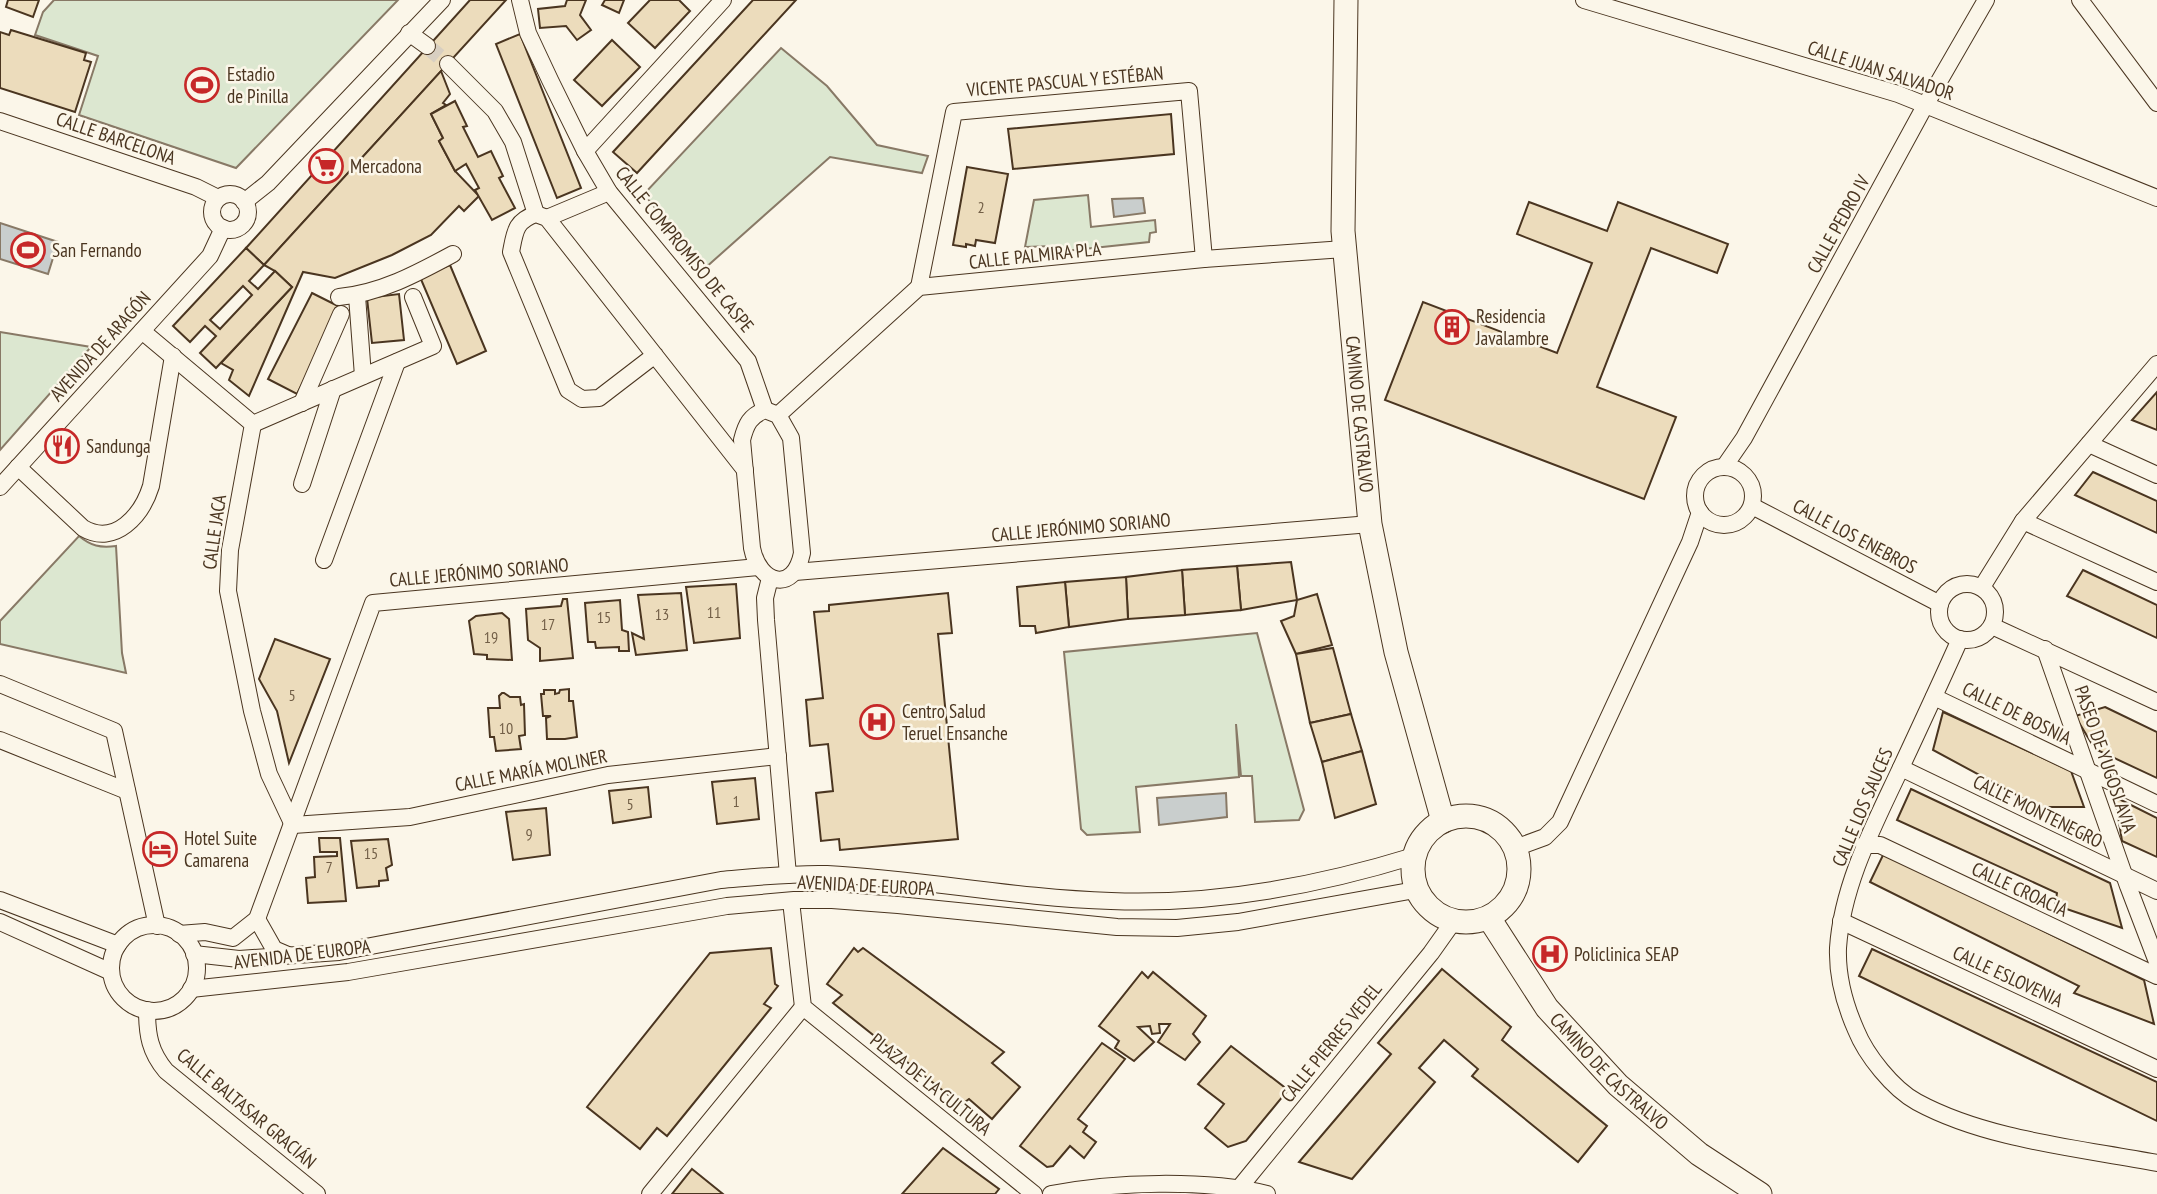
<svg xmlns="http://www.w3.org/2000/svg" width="2157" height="1194" font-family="'PT Sans Narrow',sans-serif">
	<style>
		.green { fill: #dce7d0; stroke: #887966; stroke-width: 2 }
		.water { fill: #c9cecd; stroke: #887966; stroke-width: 2 }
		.building { fill: #ecdcbc; stroke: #4a3520; stroke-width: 2; fill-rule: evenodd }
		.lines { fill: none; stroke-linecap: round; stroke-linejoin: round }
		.street-tunnel { stroke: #d8cfc1; stroke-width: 16; stroke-dasharray: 16 8; stroke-linecap: butt }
		.street-casing { stroke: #4a3520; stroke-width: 18 }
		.secondary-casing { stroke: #4a3520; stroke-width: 25 }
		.street { stroke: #fbf6e9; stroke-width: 16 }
		.secondary { stroke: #fbf6e9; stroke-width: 23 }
		.labels { text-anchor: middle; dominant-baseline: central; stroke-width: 5; stroke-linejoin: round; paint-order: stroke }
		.number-label { font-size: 16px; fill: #725f47 }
		.street-label { font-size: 19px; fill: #4a3520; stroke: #fbf6e9 }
		.poi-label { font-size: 19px; fill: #4a3520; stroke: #fbf6e9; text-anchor: start }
	</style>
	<rect width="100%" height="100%" fill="#fbf6e9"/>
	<!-- green -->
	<g class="green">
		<path d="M54 0H398L236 168 79 115 98 56 35 35 43 12Z"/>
		<path d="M781 48 827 86 877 145 928 156 922 173 830 157 704 269 644 194Z"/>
		<path d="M1088 195 1091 227 1155 220 1156 232 1150 233 1149 242 1056 252 1054 246 1025 247 1034 200Z"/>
		<path d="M0 332 91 347 0 450Z"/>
		<path d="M79 536C91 546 100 548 116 546L122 653 126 673 0 644V621Z"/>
		<path d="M1257 633 1304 810 1299 820 1255 822 1252 776H1241L1236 724 1239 777 1136 787 1140 832 1087 835 1081 829 1064 652Z"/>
	</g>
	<!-- water -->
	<g class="water">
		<path d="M1143 198 1145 213 1114 217 1112 199Z"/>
		<path d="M0 223 58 242 48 274 0 259Z"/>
		<path d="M1226 793 1227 817 1159 825 1157 798Z"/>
	</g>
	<!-- building -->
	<g class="building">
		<path d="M8 0H39L33 17 6 7Z"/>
		<path d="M470 0H506L264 265 246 248Z"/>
		<path d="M567 0H586L580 15 591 30 577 40 566 26 540 28 538 9 565 6Z"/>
		<path d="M605 0H624L619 13 602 5Z"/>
		<path d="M650 0H679L690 11 655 48 628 23Z"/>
		<path d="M753 0H796L637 173 613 152Z"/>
		<path d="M11 30 86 53 84 60 91 62 75 112 0 88V32L9 35Z"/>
		<path d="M520 34 581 188 557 198 496 44Z"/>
		<path d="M612 40 640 67 602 106 574 80Z"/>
		<path d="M441 71 450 94 443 103 446 105 431 114 443 138 439 141 455 171 479 196 464 211 459 206 431 235 392 255 335 278 303 272 249 396 229 380 233 370 221 363 292 287 275 271 264 265Z"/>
		<path d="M455 101 467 126 463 127 478 157 491 151 503 176 499 178 515 208 492 220 475 190 479 188 466 164 455 171 439 141 443 138 431 114Z"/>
		<path d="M1171 114 1174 154 1013 169 1008 129Z"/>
		<path d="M967 167 1008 174 995 243 976 240 975 246 966 244V247L953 245Z"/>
		<path d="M1529 202 1607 231 1618 202 1728 244 1717 273 1651 248 1597 387 1676 417 1644 499 1385 400 1423 302 1557 353 1592 263 1517 234Z"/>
		<path d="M246 248 264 265 249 281 258 289 275 271 292 287 216 368 200 353 216 336 205 326 190 342 173 326ZM243 286 252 295 220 329 210 320Z"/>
		<path d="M450 265 486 351 457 364 420 277Z"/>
		<path d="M312 293 342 308 297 394 268 379Z"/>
		<path d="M399 294 404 340 372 343 367 298Z"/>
		<path d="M2157 392V430L2132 420Z"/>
		<path d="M2093 472 2157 501V533L2075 495Z"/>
		<path d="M1291 562 1297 600 1241 610 1237 566Z"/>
		<path d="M1237 566 1241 610 1185 615 1182 570Z"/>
		<path d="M1182 570 1185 615 1128 619 1126 577Z"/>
		<path d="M2083 570 2157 605V638L2067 596Z"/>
		<path d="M1126 577 1128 619 1069 627 1065 582Z"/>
		<path d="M1065 582 1069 627 1036 633 1035 626H1020L1017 587Z"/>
		<path d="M736 584 740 638 694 643 686 587Z"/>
		<path d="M681 593 687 650 636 655 632 633 644 639 638 595Z"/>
		<path d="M948 593 952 633 938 634 958 839 840 850 839 839 821 841 816 793 833 791 828 744 810 746 806 700 823 698 814 612 829 611V605Z"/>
		<path d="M1317 594 1332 645 1296 654 1281 621 1294 616 1297 600Z"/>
		<path d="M563 599H567L573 658 540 661V648L528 640 526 609 561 606Z"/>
		<path d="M620 600 622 630 628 632 629 651H619V647L596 648 595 642H588L585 603Z"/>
		<path d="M502 613 509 619 512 660 487 659V655L474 654 469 621 476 616Z"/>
		<path d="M275 639 330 659 289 763 277 711 259 679Z"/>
		<path d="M1333 648 1351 714 1310 723 1296 654Z"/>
		<path d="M569 689V701H573L577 737 565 739H547L546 718 551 716H543L541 694H544V690H555V694L559 693 560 690Z"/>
		<path d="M502 693H504L510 697H520L521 705 524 704 525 735 519 736 521 749 496 751 494 737H490L488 708H500L499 696Z"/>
		<path d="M2105 707 2157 732V778L2095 749 2075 716Z"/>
		<path d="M1943 712 2071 771 2084 807H2039L1933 750Z"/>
		<path d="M1351 714 1362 751 1322 762 1310 723Z"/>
		<path d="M1362 751 1376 804 1335 818 1322 762Z"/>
		<path d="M755 778 759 819 717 824 712 782Z"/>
		<path d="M648 787 651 817 613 823 609 791Z"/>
		<path d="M1911 789 2110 883 2122 928 2055 905 2057 893 1897 820Z"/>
		<path d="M2115 797 2157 818V857L2122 841Z"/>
		<path d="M546 808 550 855 513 860 506 812Z"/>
		<path d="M319 838H340L346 901 308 903 306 878 315 877 314 857 337 856V852H320Z"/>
		<path d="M388 839 392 865 386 868 388 880 379 881V886L357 888 351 841Z"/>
		<path d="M1884 853 2144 980 2154 1024 2074 993 2079 986 1870 882Z"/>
		<path d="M771 948 775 984 778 986 764 1004 771 1008 667 1136 657 1128 640 1149 587 1107 710 953Z"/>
		<path d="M854 948 858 952 863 948 1004 1052 992 1063 1020 1087 992 1119 969 1099 961 1105 833 1003 842 995 827 984Z"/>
		<path d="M1872 949 2157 1082V1121L1859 976Z"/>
		<path d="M1442 969 1511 1027 1502 1040 1607 1126 1578 1162 1472 1076 1478 1069 1444 1040 1419 1068 1435 1082 1352 1179 1299 1162 1391 1054 1378 1043Z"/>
		<path d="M1142 972 1148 978 1153 972 1206 1016 1193 1034 1200 1042 1185 1060 1158 1042 1170 1024H1159L1160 1033 1152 1034 1150 1026 1138 1027 1154 1042 1134 1061 1115 1048 1119 1041 1099 1026Z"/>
		<path d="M1102 1043 1125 1059 1078 1119 1087 1126 1083 1132 1096 1142 1084 1158 1070 1146 1053 1166 1047 1167 1020 1146Z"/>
		<path d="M1231 1046 1288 1090 1246 1141 1228 1147 1205 1128 1224 1104 1198 1084Z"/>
		<path d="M943 1148 999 1189 995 1194H902Z"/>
		<path d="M692 1169 723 1194H672Z"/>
	</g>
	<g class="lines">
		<!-- street-tunnel -->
		<path class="street-tunnel" d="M427 46 448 64"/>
		<!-- street casing -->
		<g class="street-casing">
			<g id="street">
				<path d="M520 0 528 33 550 80 585 151 609 192 748 361 765 410"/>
				<path d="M1584 0 1898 94 2157 198"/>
				<path d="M2080 0 2157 103"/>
				<path d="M409 33 427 46"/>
				<path d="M448 64 495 111 513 142 536 214"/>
				<path d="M0 121 196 187 218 198"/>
				<path d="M585 151 723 0"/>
				<circle cx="230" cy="212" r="18"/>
				<path d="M244 202 268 183 442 0"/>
				<path d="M547 218 609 192"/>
				<path d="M919 287 954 112 1189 91 1204 259"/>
				<path d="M357 296 363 376"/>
				<path d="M339 297C381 293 416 274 453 254"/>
				<path d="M142 331 253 424 230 550 228 591 252 711 269 774 293 825 410 817 608 775 778 756"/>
				<path d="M655 355 599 398 582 399 568 390 511 252C515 232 515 221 536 214L547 218 745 470"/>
				<path d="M302 403 341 314"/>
				<path d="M765 410 778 415 791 438 802 553C794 594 759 584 752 548L742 440C746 424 750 416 765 410Z"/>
				<path d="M778 415 919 287 1204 259 1344 249"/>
				<path d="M253 424 433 346 413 297"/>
				<path d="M2089 444 2157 475"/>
				<circle cx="1724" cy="496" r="29"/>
				<path d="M18 467 83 528C115 547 142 515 151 486L173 356"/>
				<path d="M1724 467 1744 438 1926 104 1986 0"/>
				<path d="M302 484 333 389"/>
				<path d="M0 487 210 256 223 228"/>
				<path d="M1752 506 1940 604"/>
				<path d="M2023 521 2157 582"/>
				<path d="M324 560 397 362"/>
				<path d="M795 572 1370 524"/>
				<path d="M770 578 765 598 766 620 788 875"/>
				<circle cx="1967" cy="612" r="28"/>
				<path d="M1982 587 2023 521 2157 364"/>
				<path d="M1992 626 2157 702"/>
				<path d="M1960 639C1940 684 1919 729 1898 774 1872 829 1842 887 1838 948 1837 977 1845 1005 1856 1030 1866 1055 1893 1089 1917 1102 1987 1140 2079 1148 2157 1163"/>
				<path d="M2045 649 2128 886 2157 962"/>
				<path d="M0 684 114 731 157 926"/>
				<path d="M1934 697 2157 804"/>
				<path d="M0 740 127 791"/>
				<path d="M1901 768 2157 891"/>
				<path d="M1864 845H1880L2157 976"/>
				<path d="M1515 848 1545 837 1560 822 1690 542 1700 512"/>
				<path d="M0 900 118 945"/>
				<path d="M791 901 803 1007 1034 1194"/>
				<path d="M257 919 274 949 288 955"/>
				<path d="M1841 921 2157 1069"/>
				<path d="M0 922 111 972"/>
				<circle cx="154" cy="968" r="43"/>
				<path d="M179 934 205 932 233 938 257 919 373 603 758 567"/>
				<path d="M194 954 239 959 339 952 721 880C756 877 792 873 827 874 922 879 1016 898 1111 901 1213 905 1317 886 1414 856"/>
				<path d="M191 989 348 972 727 906 794 900H832L898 905 1117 927 1177 928 1238 922 1415 890"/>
				<path d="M147 1010C147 1035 150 1052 166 1071L317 1194"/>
				<path d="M1240 1187 1431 953 1453 922"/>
				<path d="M650 1194 803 1007"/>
				<path d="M1051 1194C1113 1182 1205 1179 1267 1194"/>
			</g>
		</g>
		<!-- secondary casing -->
		<g class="secondary-casing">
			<g id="secondary">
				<path id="s1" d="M1346 0 1343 231 1370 524 1396 652 1443 821"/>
				<circle cx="1466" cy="869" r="53"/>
				<path id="s2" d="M1489 918 1547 1008 1618 1085 1699 1154 1760 1194"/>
			</g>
		</g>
		<!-- street -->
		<use href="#street" class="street"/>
		<!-- secondary -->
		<use href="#secondary" class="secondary"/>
	</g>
	<!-- icons -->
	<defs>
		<g id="stadium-ring" transform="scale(1.75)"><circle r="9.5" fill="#fbf6e9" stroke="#c62828" stroke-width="1.5"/><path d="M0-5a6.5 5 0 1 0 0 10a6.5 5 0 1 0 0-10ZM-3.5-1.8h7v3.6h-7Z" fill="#c62828"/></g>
		<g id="supermarket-ring" transform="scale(1.75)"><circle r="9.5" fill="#fbf6e9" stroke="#c62828" stroke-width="1.5"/><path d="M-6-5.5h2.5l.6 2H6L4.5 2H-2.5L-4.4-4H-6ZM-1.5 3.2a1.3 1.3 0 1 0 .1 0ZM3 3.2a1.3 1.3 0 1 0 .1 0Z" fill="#c62828"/></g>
		<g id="building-ring" transform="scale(1.75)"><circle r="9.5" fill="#fbf6e9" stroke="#c62828" stroke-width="1.5"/><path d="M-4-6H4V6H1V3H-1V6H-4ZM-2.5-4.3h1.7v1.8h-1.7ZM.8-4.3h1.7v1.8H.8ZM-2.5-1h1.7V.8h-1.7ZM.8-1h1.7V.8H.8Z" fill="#c62828"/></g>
		<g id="restaurant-ring" transform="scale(1.75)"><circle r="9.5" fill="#fbf6e9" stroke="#c62828" stroke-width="1.5"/><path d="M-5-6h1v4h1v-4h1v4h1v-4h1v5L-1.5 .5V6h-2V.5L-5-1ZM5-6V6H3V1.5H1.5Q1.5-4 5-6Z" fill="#c62828"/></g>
		<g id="hospital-ring" transform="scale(1.75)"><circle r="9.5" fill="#fbf6e9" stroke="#c62828" stroke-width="1.5"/><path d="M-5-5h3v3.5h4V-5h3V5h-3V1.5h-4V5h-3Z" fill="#c62828"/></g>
		<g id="hotel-ring" transform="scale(1.75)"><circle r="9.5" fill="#fbf6e9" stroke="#c62828" stroke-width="1.5"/><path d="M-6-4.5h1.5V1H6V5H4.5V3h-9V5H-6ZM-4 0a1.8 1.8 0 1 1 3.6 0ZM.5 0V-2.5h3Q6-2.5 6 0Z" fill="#c62828"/></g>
	</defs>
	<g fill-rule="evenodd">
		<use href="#stadium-ring" x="202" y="85"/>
		<use href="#supermarket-ring" x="326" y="166"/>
		<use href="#stadium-ring" x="28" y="250"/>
		<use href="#building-ring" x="1452" y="327"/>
		<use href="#restaurant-ring" x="62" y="446"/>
		<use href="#hospital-ring" x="877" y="722"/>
		<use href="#hotel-ring" x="160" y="849"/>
		<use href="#hospital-ring" x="1550" y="954"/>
	</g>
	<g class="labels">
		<!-- number labels -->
		<g class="number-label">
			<text x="981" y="207">2</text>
			<text x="714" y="612">11</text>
			<text x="662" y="614">13</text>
			<text x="604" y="617">15</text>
			<text x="548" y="624">17</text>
			<text x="491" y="637">19</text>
			<text x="292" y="695">5</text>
			<text x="506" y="728">10</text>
			<text x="736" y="801">1</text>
			<text x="630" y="804">5</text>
			<text x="529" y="834">9</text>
			<text x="371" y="853">15</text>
			<text x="329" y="867">7</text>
		</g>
		<!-- street labels -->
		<g class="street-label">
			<text transform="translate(1881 70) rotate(18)">CALLE JUAN SALVADOR</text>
			<text transform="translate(1065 81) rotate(-5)">VICENTE PASCUAL Y ESTÉBAN</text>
			<text transform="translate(116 138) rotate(19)">CALLE BARCELONA</text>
			<text transform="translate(1838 224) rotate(-61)">CALLE PEDRO IV</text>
			<text transform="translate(685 249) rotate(51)">CALLE COMPROMISO DE CASPE</text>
			<text transform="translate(1035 255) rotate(-6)">CALLE PALMIRA PLA</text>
			<text transform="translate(100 346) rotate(-48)">AVENIDA DE ARAGÓN</text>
			<text stroke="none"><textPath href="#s1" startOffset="415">CAMINO DE CASTRALVO</textPath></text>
			<text transform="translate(1081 527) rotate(-5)">CALLE JERÓNIMO SORIANO</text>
			<text transform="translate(214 532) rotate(-82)">CALLE JACA</text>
			<text transform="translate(1855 536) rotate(28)">CALLE LOS ENEBROS</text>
			<text transform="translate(479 572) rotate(-5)">CALLE JERÓNIMO SORIANO</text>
			<text transform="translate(2017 713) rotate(26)">CALLE DE BOSNIA</text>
			<text transform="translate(2106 759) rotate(71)">PASEO DE YUGOSLAVIA</text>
			<text transform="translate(531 770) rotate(-11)">CALLE MARÍA MOLINER</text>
			<text transform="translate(1862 807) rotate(-67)">CALLE LOS SAUCES</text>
			<text transform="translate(2038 811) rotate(26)">CALLE MONTENEGRO</text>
			<text transform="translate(866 885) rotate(3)">AVENIDA DE EUROPA</text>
			<text transform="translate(2020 889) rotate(25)">CALLE CROACIA</text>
			<text transform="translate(302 954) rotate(-7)">AVENIDA DE EUROPA</text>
			<text transform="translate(2008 976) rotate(25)">CALLE ESLOVENIA</text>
			<text transform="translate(1331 1042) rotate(-51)">CALLE PIERRES VEDEL</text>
			<text stroke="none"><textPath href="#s2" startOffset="196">CAMINO DE CASTRALVO</textPath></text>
			<text transform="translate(931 1084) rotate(39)">PLAZA DE LA CULTURA</text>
			<text transform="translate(247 1108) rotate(40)">CALLE BALTASAR GRACIÁN</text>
		</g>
		<!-- poi labels -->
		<g class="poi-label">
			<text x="227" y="74">Estadio<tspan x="227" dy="22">de Pinilla</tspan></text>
			<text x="350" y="166">Mercadona</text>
			<text x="52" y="250">San Fernando</text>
			<text x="1476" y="316">Residencia<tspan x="1476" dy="22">Javalambre</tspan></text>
			<text x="86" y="446">Sandunga</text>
			<text x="902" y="711">Centro Salud<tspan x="902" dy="22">Teruel Ensanche</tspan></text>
			<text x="184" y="838">Hotel Suite<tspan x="184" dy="22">Camarena</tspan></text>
			<text x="1574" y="954">Policlinica SEAP</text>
		</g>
	</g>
</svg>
